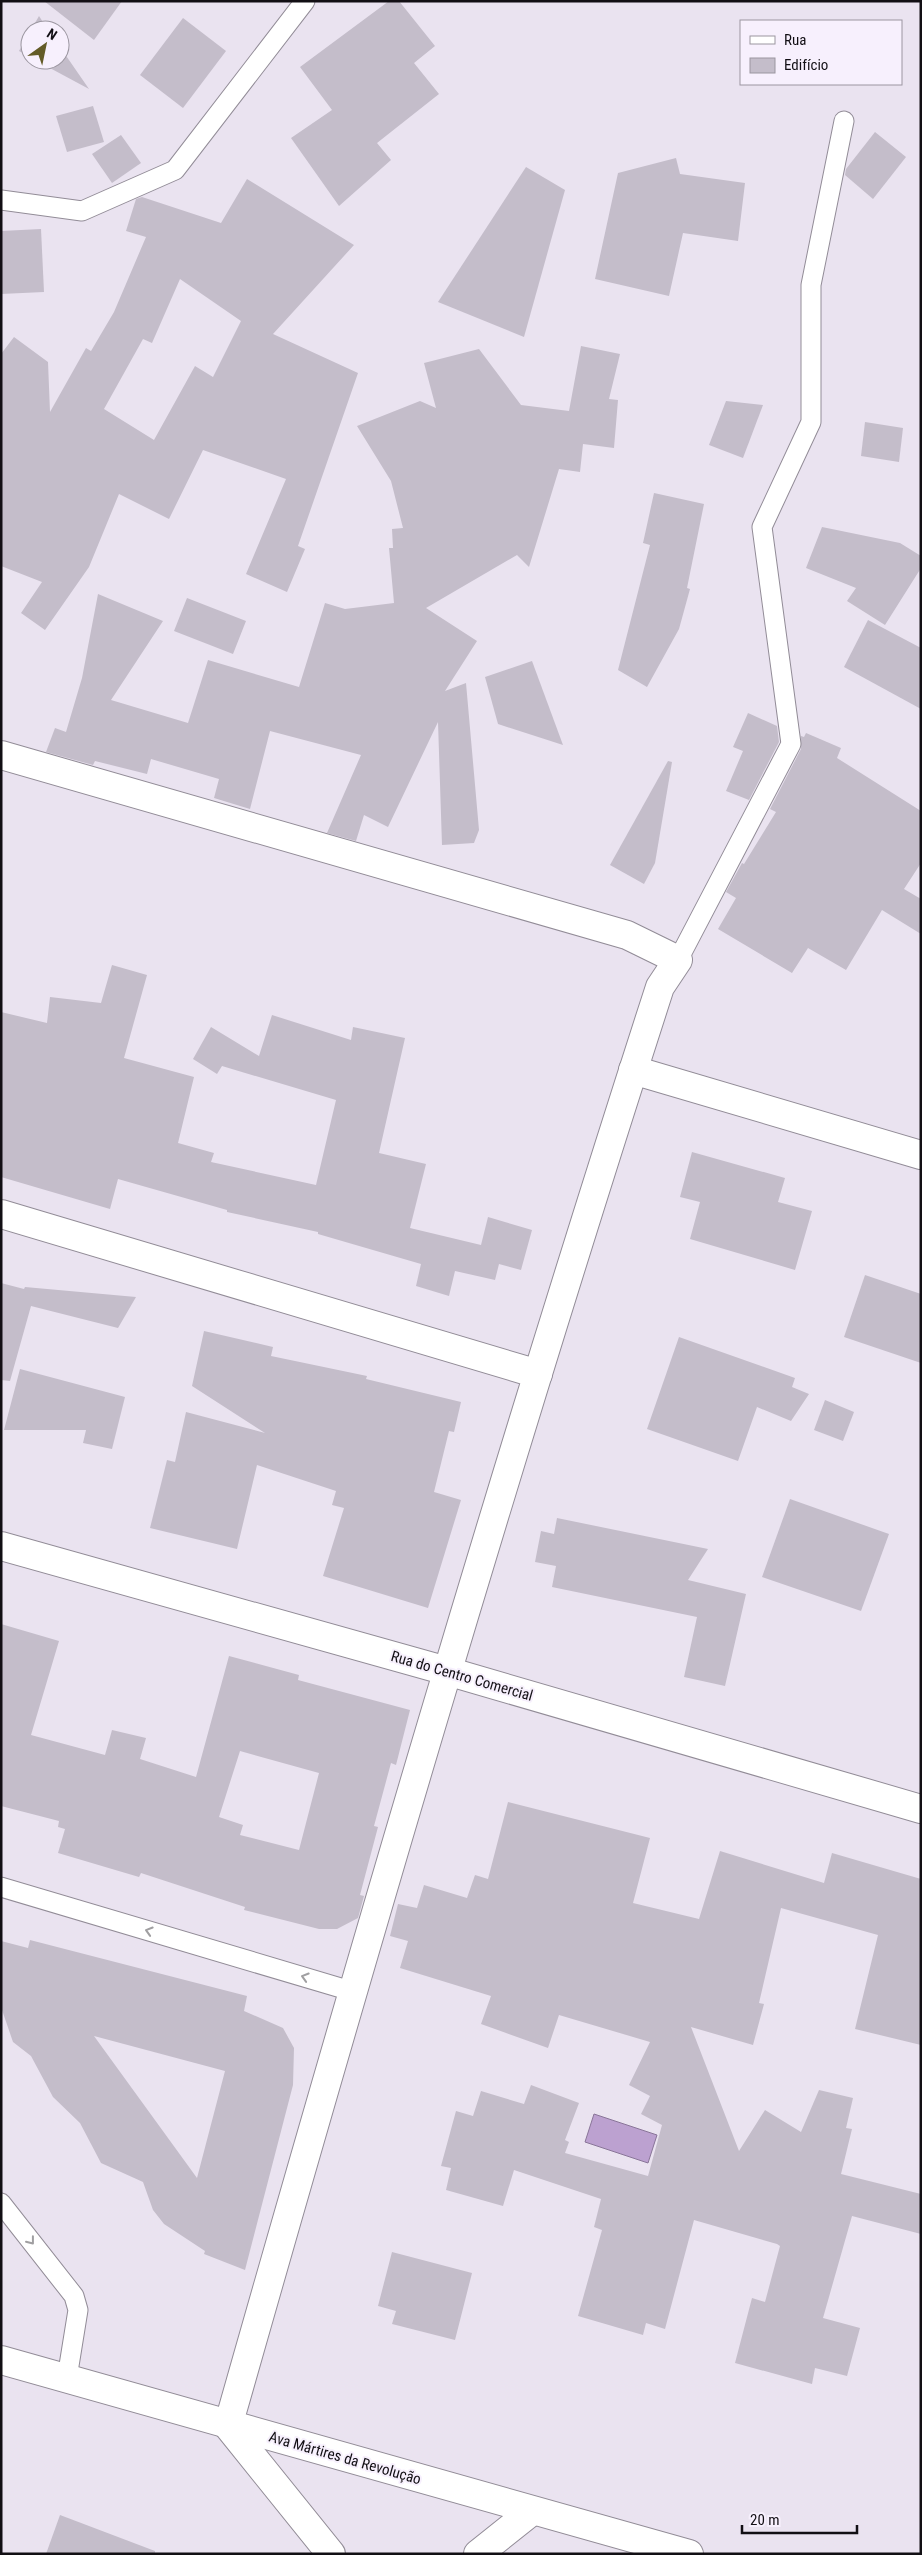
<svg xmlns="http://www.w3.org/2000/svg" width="922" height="2555" font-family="'Roboto Condensed',sans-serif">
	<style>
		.water { fill: #bca1d0; stroke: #897598 }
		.building { fill: #c4bdca; fill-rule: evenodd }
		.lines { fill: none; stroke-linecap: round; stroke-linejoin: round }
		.lane-casing { stroke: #928c97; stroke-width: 21 }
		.street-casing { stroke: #928c97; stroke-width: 30 }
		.secondary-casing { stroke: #928c97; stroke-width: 30 }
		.lane { stroke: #fff; stroke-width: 19 }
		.street { stroke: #fff; stroke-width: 28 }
		.secondary { stroke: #fff; stroke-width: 28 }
		.oneway { stroke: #a09fa1 }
		.labels { text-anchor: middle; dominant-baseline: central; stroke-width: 4; stroke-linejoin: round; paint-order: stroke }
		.street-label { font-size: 15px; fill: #120f14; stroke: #f7f0fd }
	</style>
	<rect width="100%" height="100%" fill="#eae3f0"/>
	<!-- water -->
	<path class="water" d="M594 2114 657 2135 648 2163 585 2142Z"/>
	<!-- building -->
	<g class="building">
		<path d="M44 1H122L94 40Z"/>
		<path d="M389 1H399L435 46 414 63 439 94 377 143 391 160 339 206 291 138 332 110 300 67Z"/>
		<path d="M39 16 48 30H31Z"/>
		<path d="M183 18 226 51 183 108 140 75Z"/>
		<path d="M30 31V57L19 51Z"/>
		<path d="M60 47 89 89 35 60H60Z"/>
		<path d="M93 106 104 142 67 152 56 116Z"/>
		<path d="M875 132 906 157 873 199 845 175 846 169Z"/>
		<path d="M121 135 141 163 112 183 92 154Z"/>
		<path d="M676 158 680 174 745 183 738 241 683 233 669 296 595 279 618 173Z"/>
		<path d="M526 167 565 190 524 337 438 302Z"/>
		<path d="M247 179 354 245 273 334 358 373 298 546 305 549 287 592 246 574 286 479 203 450 169 519 119 494 89 567 45 630 21 613 42 582 1 566V354L14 337 48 362 50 412 86 348 91 351 114 312 146 237 126 231 136 199 142 197 221 223ZM180 279 241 321 213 377 195 366 154 440 104 409 143 339 152 343Z"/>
		<path d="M41 229 44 292 1 294V231Z"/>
		<path d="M581 346 620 354 609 399 618 400 614 448 583 444 580 472 559 469 529 567 517 555 426 608 477 641 445 691 466 683 479 830 474 843 442 845 438 722 388 827 364 815 356 841 327 833 361 755 270 731 250 809 214 798 219 779 151 759 147 774 95 761 93 765 46 752 55 728 66 732 82 678 98 594 163 621 111 700 188 723 208 660 299 687 325 603 345 609 394 603 389 548H393L392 529 403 528 391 481 357 426 420 401 436 408 424 363 479 349 521 405 569 411Z"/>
		<path d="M726 401 763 405 743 458 709 445Z"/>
		<path d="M865 422 903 428 899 462 861 456Z"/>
		<path d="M654 493 704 504 687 588 690 589 679 629 647 687 618 670 650 545 643 543Z"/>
		<path d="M822 527 900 543 921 556V568L885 625 847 601 856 588 806 568Z"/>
		<path d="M187 598 246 621 233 654 174 631Z"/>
		<path d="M868 620 921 648V709L844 667Z"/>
		<path d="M532 661 563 745 498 724 485 677Z"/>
		<path d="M748 713 777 726 779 742 749 800 726 791 743 751 733 747Z"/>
		<path d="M806 733 841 748 837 758 921 811V863L904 889 921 899V934L882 910 846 970 808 948 792 973 718 929 736 898 726 892 742 863 744 864 776 812 770 809 801 749V736L804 737Z"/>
		<path d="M668 761 672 762 655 863 644 884 610 865Z"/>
		<path d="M112 965 147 975 124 1058 194 1077 178 1143 214 1153 211 1162 316 1185 336 1100 222 1066 217 1074 193 1059 211 1027 259 1056 272 1015 351 1040 353 1027 405 1038 379 1153 426 1164 410 1228 481 1245 488 1217 532 1230 521 1270 499 1264 495 1280 455 1271 449 1296 416 1286 421 1264 318 1234V1232L227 1212V1210L118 1179 110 1209 1 1177V1012L47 1023 50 997 101 1003Z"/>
		<path d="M692 1152 785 1178 778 1202 812 1211 795 1270 690 1239 700 1202 680 1197Z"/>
		<path d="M865 1275 921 1294V1363L844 1337Z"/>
		<path d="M1 1283 24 1289 25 1287 136 1297 118 1328 31 1306 10 1381 1 1380Z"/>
		<path d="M204 1331 273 1347 271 1356 367 1376 366 1379 461 1402 454 1432 449 1431 434 1492 461 1500 428 1608 323 1576 344 1508 332 1505 336 1491 257 1465 237 1549 150 1528 167 1460 175 1462 186 1412 265 1433 192 1386Z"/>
		<path d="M679 1337 795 1378 792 1387 809 1394 791 1421 757 1407 738 1461 647 1429Z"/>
		<path d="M20 1369 125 1397 112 1449 83 1443 86 1430H4Z"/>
		<path d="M825 1400 854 1412 843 1441 814 1430Z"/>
		<path d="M790 1499 889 1534 861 1611 762 1577Z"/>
		<path d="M557 1518 708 1549 688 1580 746 1594 725 1686 684 1677 697 1617 552 1587 556 1566 535 1562 541 1531 554 1534Z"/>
		<path d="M1 1624 59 1641 31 1735 105 1755 112 1730 146 1738 140 1759 196 1777 229 1656 299 1675 298 1680 410 1710 396 1765 391 1763 374 1826 378 1827 360 1895 364 1896 358 1918 337 1929H319L244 1910 245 1907 141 1873 139 1877 58 1853 65 1829 58 1827 59 1821 1 1806ZM240 1751 319 1773 299 1850 240 1835 243 1825 219 1817Z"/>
		<path d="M508 1802 650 1838 633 1903 699 1919 720 1851 824 1883 832 1853 921 1879V2045L855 2029 878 1935 781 1908 759 2003 764 2004 753 2045 691 2027 739 2151 765 2110 801 2132 819 2090 853 2098 846 2128 852 2129 841 2174 921 2194V2234L852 2216 823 2318 860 2328 847 2376 815 2368 812 2384 735 2363 752 2298 765 2302 780 2246 777 2244 694 2220 665 2329 646 2323 643 2335 578 2316 602 2230 594 2227 601 2199 514 2170 503 2206 446 2190 451 2168 441 2166 456 2111 473 2116 481 2091 524 2104 531 2085 579 2103 565 2140 569 2142 565 2153 648 2176 662 2125 641 2114 650 2096 629 2085 650 2042 559 2015 548 2048 481 2024 491 1996 400 1968 408 1941 390 1936 398 1904 417 1908 424 1885 467 1898 475 1875 488 1879Z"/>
		<path d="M30 1940 247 1996 244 2011 283 2028 294 2048 293 2085 245 2270 204 2254 205 2251 164 2224 153 2210 143 2182 101 2163 80 2123 53 2097 31 2056 13 2042 1 2007V1941L28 1948ZM94 2036 225 2071 197 2178Z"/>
		<path d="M392 2252 472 2273 455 2340 392 2324 396 2311 378 2306Z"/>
		<path d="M60 2515 155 2551V2554H46Z"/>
	</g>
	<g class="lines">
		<!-- lane casing -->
		<g class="lane-casing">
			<g id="lane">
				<path d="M1 200 82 211 175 170 305 1"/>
				<path d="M678 960 791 744 762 527 811 422V285L844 121"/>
				<path d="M1 1887 351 1991"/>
				<path d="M1 2203 74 2296 78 2310 67 2378"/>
			</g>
		</g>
		<!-- street casing -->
		<g class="street-casing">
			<g id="street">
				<path d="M1 755 627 935 678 960 660 987C506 1463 365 1944 228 2426L331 2554"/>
				<path d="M633 1070 921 1155"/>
				<path d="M1 1214 538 1374"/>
				<path d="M1 1546 447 1671 921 1809"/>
				<path d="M478 2554 532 2511"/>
			</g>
		</g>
		<!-- secondary casing -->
		<g class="secondary-casing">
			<path id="secondary" d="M1 2360 689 2554"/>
		</g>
		<!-- lane -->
		<use href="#lane" class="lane"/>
		<!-- street -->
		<use href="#street" class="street"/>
		<!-- secondary -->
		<use href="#secondary" class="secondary"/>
	</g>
	<!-- one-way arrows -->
	<defs><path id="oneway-chevron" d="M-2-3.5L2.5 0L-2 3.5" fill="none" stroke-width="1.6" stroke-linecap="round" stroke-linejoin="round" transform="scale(1.25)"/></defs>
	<g class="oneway">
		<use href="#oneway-chevron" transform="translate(149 1931) rotate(-163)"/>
		<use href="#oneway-chevron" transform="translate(305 1977) rotate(-163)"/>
		<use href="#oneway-chevron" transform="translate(31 2241) rotate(52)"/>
	</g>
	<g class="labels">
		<!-- street labels -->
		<g class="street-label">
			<text transform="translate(462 1676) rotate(16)">Rua do Centro Comercial</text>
			<text transform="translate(345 2458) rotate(16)">Ava Mártires da Revolução</text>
		</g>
	</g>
	<!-- border -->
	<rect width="922" height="2555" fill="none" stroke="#120f14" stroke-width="5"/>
	<!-- legend -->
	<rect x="740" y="20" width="162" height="65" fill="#f7f0fd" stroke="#9b96a0"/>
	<rect x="750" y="36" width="25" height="8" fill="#ffffff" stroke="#9b96a0"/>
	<text x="784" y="45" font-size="15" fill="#120f14">Rua</text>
	<rect x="750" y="58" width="25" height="15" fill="#c4bdca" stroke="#9b96a0"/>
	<text x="784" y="70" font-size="15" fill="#120f14">Edifício</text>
	<!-- north arrow -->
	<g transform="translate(45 45) rotate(33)"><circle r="24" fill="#f7f0fd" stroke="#9b96a0"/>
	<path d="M0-4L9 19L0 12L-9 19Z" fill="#635b27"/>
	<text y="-8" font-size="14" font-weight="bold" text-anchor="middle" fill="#120f14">N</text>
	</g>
	<!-- scale -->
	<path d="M742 2525v8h115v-8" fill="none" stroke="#120f14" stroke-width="2.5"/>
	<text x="750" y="2525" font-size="15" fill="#120f14" stroke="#f7f0fd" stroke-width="4" paint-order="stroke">20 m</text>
</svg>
